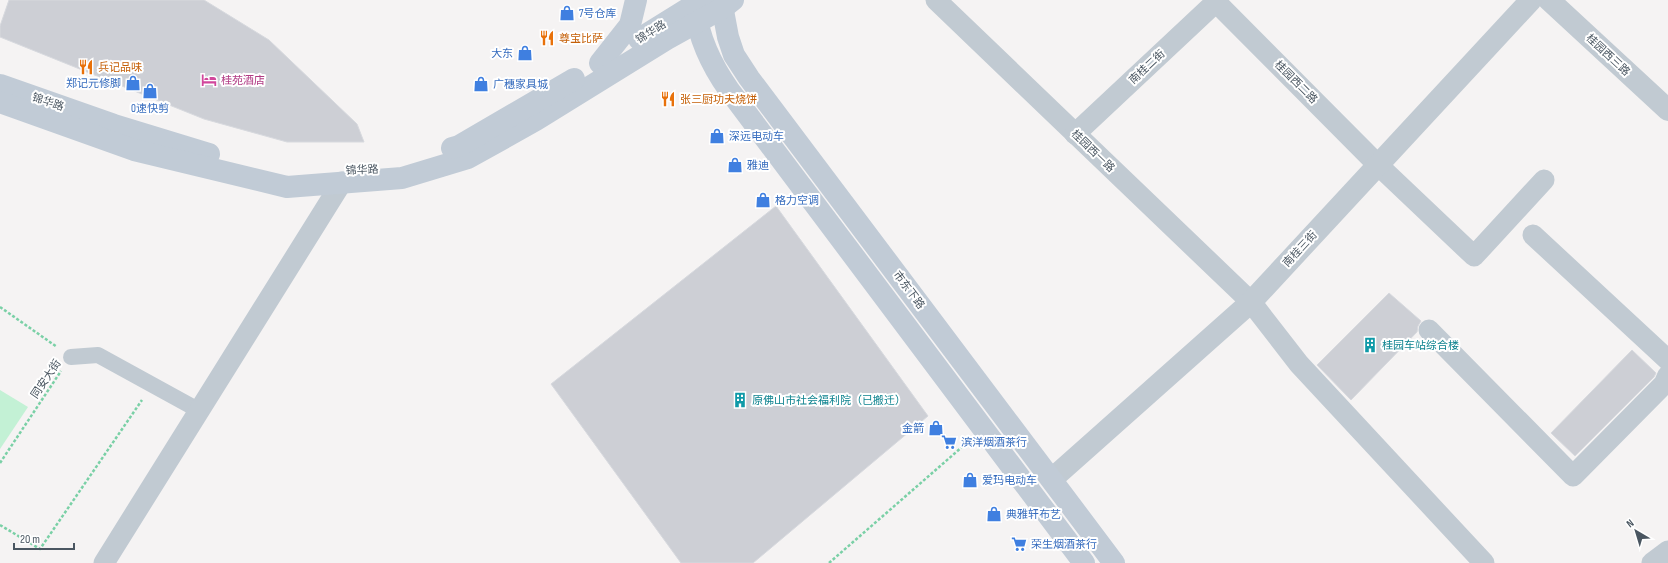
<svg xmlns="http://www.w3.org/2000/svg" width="1668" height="563" font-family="'Sofia Sans Condensed','Noto Sans SC',sans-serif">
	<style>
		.green { fill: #c3f1d5 }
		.building { fill: #cdcfd5; stroke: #d7d9de }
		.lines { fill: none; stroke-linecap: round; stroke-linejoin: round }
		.path { stroke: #7ad0a6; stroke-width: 2.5; stroke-dasharray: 3 2; stroke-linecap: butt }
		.pedestrian { stroke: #c1cad2; stroke-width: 16 }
		.minor { stroke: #c1cad2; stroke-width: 21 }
		.tertiary { stroke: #c1cad2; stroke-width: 22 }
		.secondary { stroke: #c1cbd6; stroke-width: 22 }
		.labels { text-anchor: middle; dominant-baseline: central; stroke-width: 4; stroke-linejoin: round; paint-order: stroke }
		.shop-label { font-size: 11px; fill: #366cbe; stroke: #fff; text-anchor: start }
		.street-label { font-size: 11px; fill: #4a5661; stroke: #fff }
		.food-label { font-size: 11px; fill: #c56008; stroke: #fff; text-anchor: start }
		.hotel-label { font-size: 11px; fill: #b23c85; stroke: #fff; text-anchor: start }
		.culture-label { font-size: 11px; fill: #0d838f; stroke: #fff; text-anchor: start }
	</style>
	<rect width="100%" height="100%" fill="#f5f3f3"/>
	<!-- green -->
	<path class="green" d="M0 390 28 407 0 449Z"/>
	<!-- building -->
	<g class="building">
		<path d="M9 0H204L269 40 357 124 364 142H287L204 119 0 37V26Z"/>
		<path d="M776 206 928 416 753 563H681L551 384Z"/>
		<path d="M1389 293 1421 321 1418 326 1417 332 1351 400 1317 365Z"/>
		<path d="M1632 350 1656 373 1654 377 1575 456 1551 433Z"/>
	</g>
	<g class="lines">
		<!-- path -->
		<g class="path">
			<path d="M0 307 57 347"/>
			<path d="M0 463 61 371"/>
			<path d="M0 525 40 549 142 400"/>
			<path d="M829 563 962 447"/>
		</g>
		<!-- pedestrian -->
		<path class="pedestrian" d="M71 357 98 355 200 411"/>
		<!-- minor -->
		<g class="minor">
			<path d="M936 0 1251 302 1299 364 1484 563"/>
			<path d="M1214 0 1378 165 1474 256 1544 180"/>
			<path d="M1075 134 1218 0"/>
			<path d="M1533 235 1668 360"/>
			<path d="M1429 330 1573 476 1664 384 1668 375"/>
			<path d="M104 563 342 182"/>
			<path d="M1652 563 1668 551"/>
		</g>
		<!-- tertiary -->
		<g class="tertiary">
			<path d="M1549 0 1668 110"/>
			<path d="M1052 479 1251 302 1531 0"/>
		</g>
		<!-- secondary -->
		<g class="secondary">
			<path d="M721 0 728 37 734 55 749 78 1114 563"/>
			<path d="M695 9C699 39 712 66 729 90L1084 563"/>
			<path d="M639 39 702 0"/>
			<path d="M600 63 630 25 636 0"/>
			<path d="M0 85 114 125 209 154"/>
			<path d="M0 102 134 150 287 187 402 178 468 158 536 120 667 39 723 8 733 0"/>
			<path d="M452 148 459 146 574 79"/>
		</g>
	</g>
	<!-- icons -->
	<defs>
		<g id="shop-bare" transform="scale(1.2)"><path d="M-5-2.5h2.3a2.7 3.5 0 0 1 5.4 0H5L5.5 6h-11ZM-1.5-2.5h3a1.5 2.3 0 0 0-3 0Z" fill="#3f7fe0" stroke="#fff" stroke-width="2.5" paint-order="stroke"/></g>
		<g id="restaurant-bare" transform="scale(1.2)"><path d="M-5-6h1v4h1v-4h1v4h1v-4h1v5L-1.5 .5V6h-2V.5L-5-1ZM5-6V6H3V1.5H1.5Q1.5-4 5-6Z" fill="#e8710a" stroke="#fff" stroke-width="2.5" paint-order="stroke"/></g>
		<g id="hotel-bare" transform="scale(1.2)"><path d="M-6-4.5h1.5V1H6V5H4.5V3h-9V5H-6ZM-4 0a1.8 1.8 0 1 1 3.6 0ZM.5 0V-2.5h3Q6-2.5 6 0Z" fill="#d1479c" stroke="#fff" stroke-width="2.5" paint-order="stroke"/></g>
		<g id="building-bare" transform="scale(1.2)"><path d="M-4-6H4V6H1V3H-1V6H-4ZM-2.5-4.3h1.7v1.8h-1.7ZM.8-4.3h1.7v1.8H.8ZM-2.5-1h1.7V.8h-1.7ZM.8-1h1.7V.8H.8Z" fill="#0f9aa8" stroke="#fff" stroke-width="2.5" paint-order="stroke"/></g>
		<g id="supermarket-bare" transform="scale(1.2)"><path d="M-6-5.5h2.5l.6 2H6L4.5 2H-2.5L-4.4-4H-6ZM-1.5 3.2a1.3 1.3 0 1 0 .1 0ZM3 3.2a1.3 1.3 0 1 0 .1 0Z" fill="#3f7fe0" stroke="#fff" stroke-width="2.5" paint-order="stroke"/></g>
	</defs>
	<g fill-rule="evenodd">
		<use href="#shop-bare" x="567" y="13"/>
		<use href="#restaurant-bare" x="547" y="38"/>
		<use href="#shop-bare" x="525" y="53"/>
		<use href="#restaurant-bare" x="86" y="67"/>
		<use href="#hotel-bare" x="209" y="80"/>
		<use href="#shop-bare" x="133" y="83"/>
		<use href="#shop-bare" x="481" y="84"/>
		<use href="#shop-bare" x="150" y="91"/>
		<use href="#restaurant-bare" x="668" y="99"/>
		<use href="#shop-bare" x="717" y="136"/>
		<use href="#shop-bare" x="735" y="165"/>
		<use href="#shop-bare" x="763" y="200"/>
		<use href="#building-bare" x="1370" y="345"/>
		<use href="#building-bare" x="740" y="400"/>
		<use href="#shop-bare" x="936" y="428"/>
		<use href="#supermarket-bare" x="949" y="442"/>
		<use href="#shop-bare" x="970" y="480"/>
		<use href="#shop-bare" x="994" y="514"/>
		<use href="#supermarket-bare" x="1019" y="544"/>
	</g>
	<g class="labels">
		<!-- shop labels -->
		<g class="shop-label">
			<text x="579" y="13">7号仓库</text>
			<text x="513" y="53" text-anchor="end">大东</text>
			<text x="121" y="83" text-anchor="end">郑记元修脚</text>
			<text x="493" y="84">广穗家具城</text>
			<text x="150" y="108" text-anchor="middle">0速快剪</text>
			<text x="729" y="136">深远电动车</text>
			<text x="747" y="165">雅迪</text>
			<text x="775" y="200">格力空调</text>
			<text x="924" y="428" text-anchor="end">金箭</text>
			<text x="961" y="442">滨洋烟酒茶行</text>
			<text x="982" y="480">爱玛电动车</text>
			<text x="1006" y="514">典雅轩布艺</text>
			<text x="1031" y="544">荣生烟酒茶行</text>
		</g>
		<!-- street labels -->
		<g class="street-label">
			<text transform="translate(651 32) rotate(-32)">锦华路</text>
			<text transform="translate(1608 55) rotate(43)">桂园西三路</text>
			<text transform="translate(1147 67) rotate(-43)">南桂二街</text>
			<text transform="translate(1296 82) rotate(45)">桂园西二路</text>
			<text transform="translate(48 102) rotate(19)">锦华路</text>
			<text transform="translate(1093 151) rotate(44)">桂园西一路</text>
			<text transform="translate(362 170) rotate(-3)">锦华路</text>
			<text transform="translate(1300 249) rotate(-47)">南桂三街</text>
			<text transform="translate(909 290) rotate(53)">市东下路</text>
			<text transform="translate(46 379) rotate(-56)">同安大街</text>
		</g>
		<!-- food labels -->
		<g class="food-label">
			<text x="559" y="38">尊宝比萨</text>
			<text x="98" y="67">兵记品味</text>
			<text x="680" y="99">张三厨功夫烧饼</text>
		</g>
		<!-- hotel labels -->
		<g class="hotel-label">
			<text x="221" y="80">桂苑酒店</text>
		</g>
		<!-- culture labels -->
		<g class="culture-label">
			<text x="1382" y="345">桂园车站综合楼</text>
			<text x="752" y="400">原佛山市社会福利院（已搬迁）</text>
		</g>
	</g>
	<!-- north arrow -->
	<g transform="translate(1636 531) rotate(322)" stroke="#ffffff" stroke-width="3" paint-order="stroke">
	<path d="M0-3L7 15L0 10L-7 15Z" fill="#4a5661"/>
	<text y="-6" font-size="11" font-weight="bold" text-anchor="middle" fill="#4a5661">N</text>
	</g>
	<!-- scale -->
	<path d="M14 543v6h60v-6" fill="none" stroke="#4a5661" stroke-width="2"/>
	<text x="20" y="543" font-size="12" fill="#4a5661" stroke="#ffffff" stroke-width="3" paint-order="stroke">20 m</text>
</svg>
